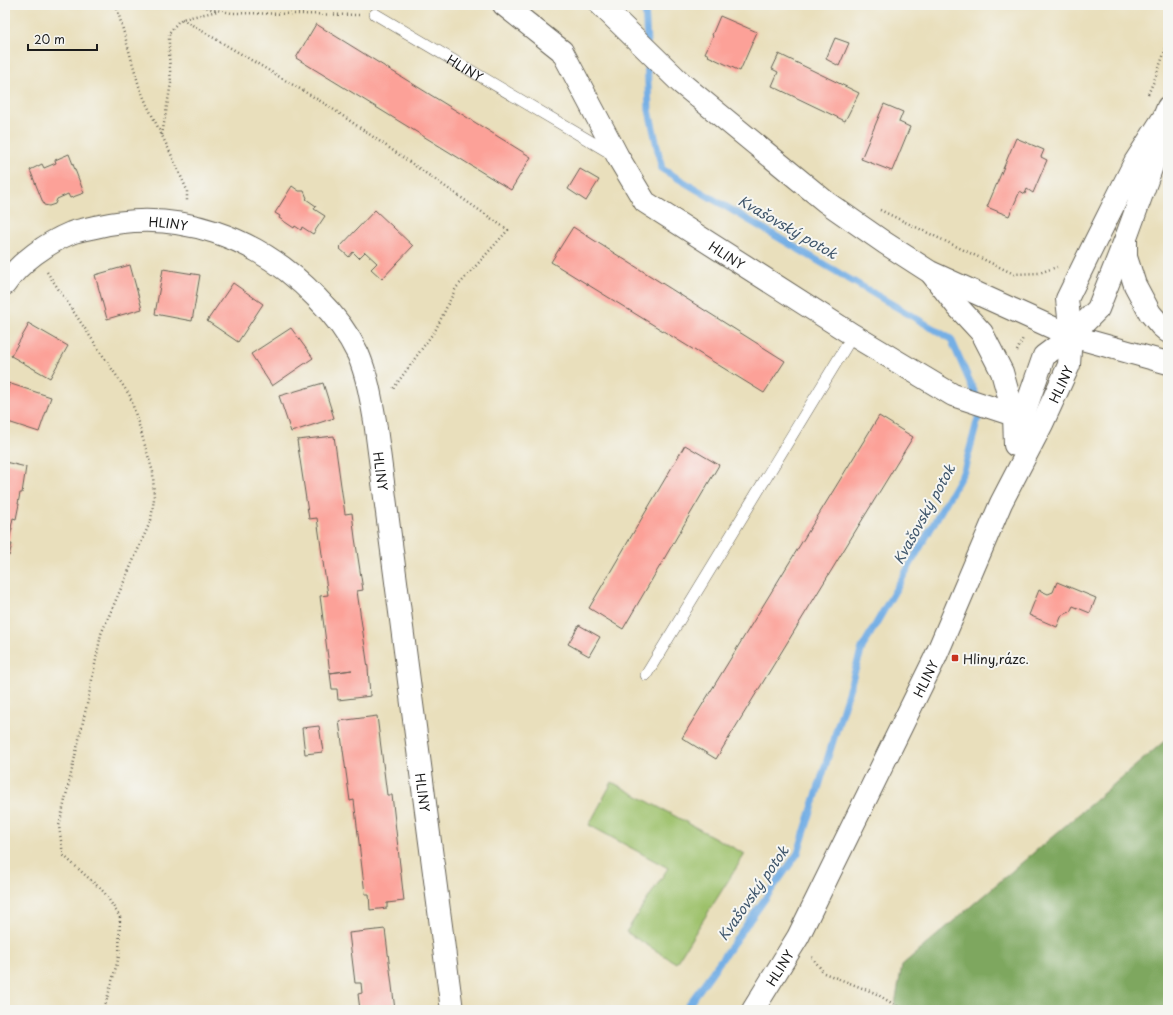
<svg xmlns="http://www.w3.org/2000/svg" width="1173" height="1015" font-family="'Playpen Sans',sans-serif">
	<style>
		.green { fill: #9dc16b; stroke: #5c6e44 }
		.forest { fill: #7ea75f; stroke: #4d623e }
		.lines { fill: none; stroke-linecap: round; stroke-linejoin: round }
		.stream { stroke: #75afe5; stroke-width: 7 }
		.building { fill: #fca198 }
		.service-casing { stroke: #646054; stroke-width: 12 }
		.minor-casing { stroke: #646054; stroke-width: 24 }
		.tertiary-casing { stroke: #646054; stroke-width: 24 }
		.secondary-casing { stroke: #646054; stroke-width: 24 }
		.path { stroke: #646054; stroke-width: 2.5; stroke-dasharray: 1 3; stroke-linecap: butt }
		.service { stroke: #fff; stroke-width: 11 }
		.minor { stroke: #fff; stroke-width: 22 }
		.tertiary { stroke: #fff; stroke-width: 22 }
		.secondary { stroke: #fff; stroke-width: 22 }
		.poi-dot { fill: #c8321e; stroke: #f6f6f2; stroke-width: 1.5 }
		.labels { text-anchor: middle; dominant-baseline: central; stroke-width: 4; stroke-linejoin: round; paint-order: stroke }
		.street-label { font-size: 13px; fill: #1c1c1c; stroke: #f6f6f2 }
		.poi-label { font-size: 13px; fill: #1c1c1c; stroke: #f6f6f2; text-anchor: start }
		.water-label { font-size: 14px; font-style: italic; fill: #40576c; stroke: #f6f6f2 }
	</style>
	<rect width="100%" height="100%" fill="#f6f6f2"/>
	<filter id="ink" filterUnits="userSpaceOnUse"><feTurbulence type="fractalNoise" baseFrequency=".025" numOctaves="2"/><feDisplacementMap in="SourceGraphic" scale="8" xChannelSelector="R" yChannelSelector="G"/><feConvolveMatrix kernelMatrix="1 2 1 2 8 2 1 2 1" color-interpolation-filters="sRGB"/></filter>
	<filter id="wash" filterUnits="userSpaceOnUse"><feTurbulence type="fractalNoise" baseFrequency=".012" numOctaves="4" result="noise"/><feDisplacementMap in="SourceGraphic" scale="16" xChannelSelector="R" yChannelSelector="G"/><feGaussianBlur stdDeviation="0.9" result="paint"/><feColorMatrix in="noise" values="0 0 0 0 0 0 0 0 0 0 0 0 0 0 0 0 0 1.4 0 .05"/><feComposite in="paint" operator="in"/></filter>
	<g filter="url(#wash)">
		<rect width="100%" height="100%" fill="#e9dfbc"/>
		<!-- green -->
		<path class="green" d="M612 782 745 854 676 963 626 932 668 868 589 825Z"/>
		<!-- forest -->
		<path class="forest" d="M1168 738V1010H894L902 965Z"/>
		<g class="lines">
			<!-- stream -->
			<g class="stream">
				<path d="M645 5 647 43"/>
				<path d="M647 57 649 110 662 169 951 339 981 407 964 471 862 648 798 853 685 1010"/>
			</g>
		</g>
		<g id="blocks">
			<!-- building -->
			<g class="building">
				<path d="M720 16 757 32 740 71 708 56 709 55 705 53 713 36 712 35Z"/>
				<path d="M316 24 531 157 511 190 296 58Z"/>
				<path d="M835 38 849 43 839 66 826 59Z"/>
				<path d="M779 54 859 93 845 121 772 86 778 72 772 69Z"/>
				<path d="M884 104 903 112 899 122 910 127 892 171 861 159Z"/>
				<path d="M1016 138 1044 150 1041 157 1047 160 1033 193 1027 189 1025 194 1020 191 1009 216 987 207Z"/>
				<path d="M69 154 84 193 70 198 68 194 57 199 55 204 49 206 44 205 30 170 42 164 44 168 56 163 55 160Z"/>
				<path d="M580 169 599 180 586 201 568 189Z"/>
				<path d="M292 186 299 191H304L307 198 306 199 316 206 314 209 325 216 313 234 302 227 301 230 295 226 294 228 279 218 280 216 275 213Z"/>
				<path d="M375 210 413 246 382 279 371 269 377 263 365 252 359 258 353 252 349 257 339 248Z"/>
				<path d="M573 227 785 361 764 393 551 262Z"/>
				<path d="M130 265 142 309 107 319 95 275Z"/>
				<path d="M163 269 200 275 192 321 155 314Z"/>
				<path d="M233 283 263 304 238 342 207 321Z"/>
				<path d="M28 323 68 346 50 378 11 356 28 326 27 325Z"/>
				<path d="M291 328 313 358 272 386 251 354Z"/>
				<path d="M8 383 51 397 39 432 5 421V396L9 385 7 384Z"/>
				<path d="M323 383 334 418 291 432 279 396Z"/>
				<path d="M879 416 913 437 716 759 682 738Z"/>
				<path d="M334 436 345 514 352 513 355 538 363 590 357 591 368 668 370 695 371 694V696L338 700 337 689H332L330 673 352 670 330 673 320 596 328 595 324 569 317 518 309 519 297 440Z"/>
				<path d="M685 445 719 465 623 629 589 608Z"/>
				<path d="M5 462 26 467 22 493H20L18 504H19L16 519 13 518 11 528H12L8 544H12L9 556 5 555Z"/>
				<path d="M1057 582 1096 598 1090 613 1073 606 1070 612 1062 615 1057 627 1029 615 1039 590 1048 594 1053 592Z"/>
				<path d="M579 625 600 637 589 656 568 644Z"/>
				<path d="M377 716 387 795H392L404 901 387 903V908L370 910 369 894H365L354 800 350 801 339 721Z"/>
				<path d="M319 726 323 752 305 754 302 728Z"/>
				<path d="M385 929 395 1010H360L358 994 362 993 361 983H355L349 933Z"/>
			</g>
		</g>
	</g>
	<g filter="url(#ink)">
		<use href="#blocks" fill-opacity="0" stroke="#646054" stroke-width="1"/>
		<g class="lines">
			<!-- service casing -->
			<g class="service-casing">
				<g id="service">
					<path id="s1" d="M375 14 612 154"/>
					<path d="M646 675 853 335"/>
				</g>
			</g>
			<!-- minor casing -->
			<g class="minor-casing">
				<g id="minor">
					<path id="s2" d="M504 5 562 51 618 157 645 202 853 335 953 395 1014 415"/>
					<path id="s3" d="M5 284C20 262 47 243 71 233 79 230 87 229 95 227 177 207 259 237 317 298 333 314 348 333 358 354 367 375 371 398 375 421L452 1010"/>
				</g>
			</g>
			<!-- tertiary casing -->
			<g class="tertiary-casing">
				<g id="tertiary">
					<path d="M1017 439 1024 413 1044 356 1071 336 1098 309 1126 238 1152 166 1160 133"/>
					<path id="s4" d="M753 1010 798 937 935 658 1001 503 1042 424 1069 365 1071 336 1067 299 1092 248 1135 162 1164 117 1168 107"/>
				</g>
			</g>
			<!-- secondary casing -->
			<g class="secondary-casing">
				<g id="secondary">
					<path d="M601 5 681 83 826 202 885 243 930 272 1071 336 1168 363"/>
					<path d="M1126 238V257L1135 285 1150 313 1161 326 1168 332"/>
					<path d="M932 274 957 306 982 333 1002 372 1014 415 1015 445"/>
				</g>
			</g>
			<!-- path -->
			<g class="path">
				<path d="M116 5 139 86 147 105 170 152 187 190V202"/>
				<path d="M199 5 211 9 232 13 359 15"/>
				<path d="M182 19 327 105 508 230 456 288 436 329 393 389"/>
				<path d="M1148 94 1154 81 1168 43"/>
				<path d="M162 135 171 83 169 55V33L178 22 182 19 218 11"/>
				<path d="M880 210 1014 274 1039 273 1057 267"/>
				<path d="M47 272 130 396 153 472 154 499 151 520 101 634 88 700 59 826 63 855 104 892 120 917 119 956 104 1010"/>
				<path d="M1017 351 1023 338"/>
				<path d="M812 957 824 973 875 993 903 1010"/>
			</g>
			<!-- service -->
			<use href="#service" class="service"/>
			<!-- minor -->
			<use href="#minor" class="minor"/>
			<!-- tertiary -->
			<use href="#tertiary" class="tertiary"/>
			<!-- secondary -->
			<use href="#secondary" class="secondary"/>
		</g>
	</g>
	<!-- markers -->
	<rect class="poi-dot" x="951" y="654" width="8" height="8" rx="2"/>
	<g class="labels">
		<!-- street labels -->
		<g class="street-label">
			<text stroke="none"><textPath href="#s1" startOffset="105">HLINY</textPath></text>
			<text stroke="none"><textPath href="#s3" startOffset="183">HLINY</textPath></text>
			<text stroke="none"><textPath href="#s2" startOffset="344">HLINY</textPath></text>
			<text stroke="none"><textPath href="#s4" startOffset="698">HLINY</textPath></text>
			<text stroke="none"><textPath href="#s3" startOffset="543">HLINY</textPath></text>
			<text stroke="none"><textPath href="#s4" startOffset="374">HLINY</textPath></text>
			<text stroke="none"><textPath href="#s3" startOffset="867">HLINY</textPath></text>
			<text stroke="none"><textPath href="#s4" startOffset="50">HLINY</textPath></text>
		</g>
		<!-- poi labels -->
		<g class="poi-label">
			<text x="963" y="658">Hliny,rázc.</text>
		</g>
		<!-- water labels -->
		<g class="water-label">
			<text transform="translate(788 227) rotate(30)">Kvašovský potok</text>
			<text transform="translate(924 514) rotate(-61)">Kvašovský potok</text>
			<text transform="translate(753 893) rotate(-55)">Kvašovský potok</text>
		</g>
	</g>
	<!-- margin -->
	<rect width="1173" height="1015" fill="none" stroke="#f6f6f2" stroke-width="20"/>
	<!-- scale -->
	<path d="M28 44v6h69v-6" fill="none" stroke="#1c1c1c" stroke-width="2"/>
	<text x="34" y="44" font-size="12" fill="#1c1c1c" stroke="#f6f6f2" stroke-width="3" paint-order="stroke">20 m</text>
</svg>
